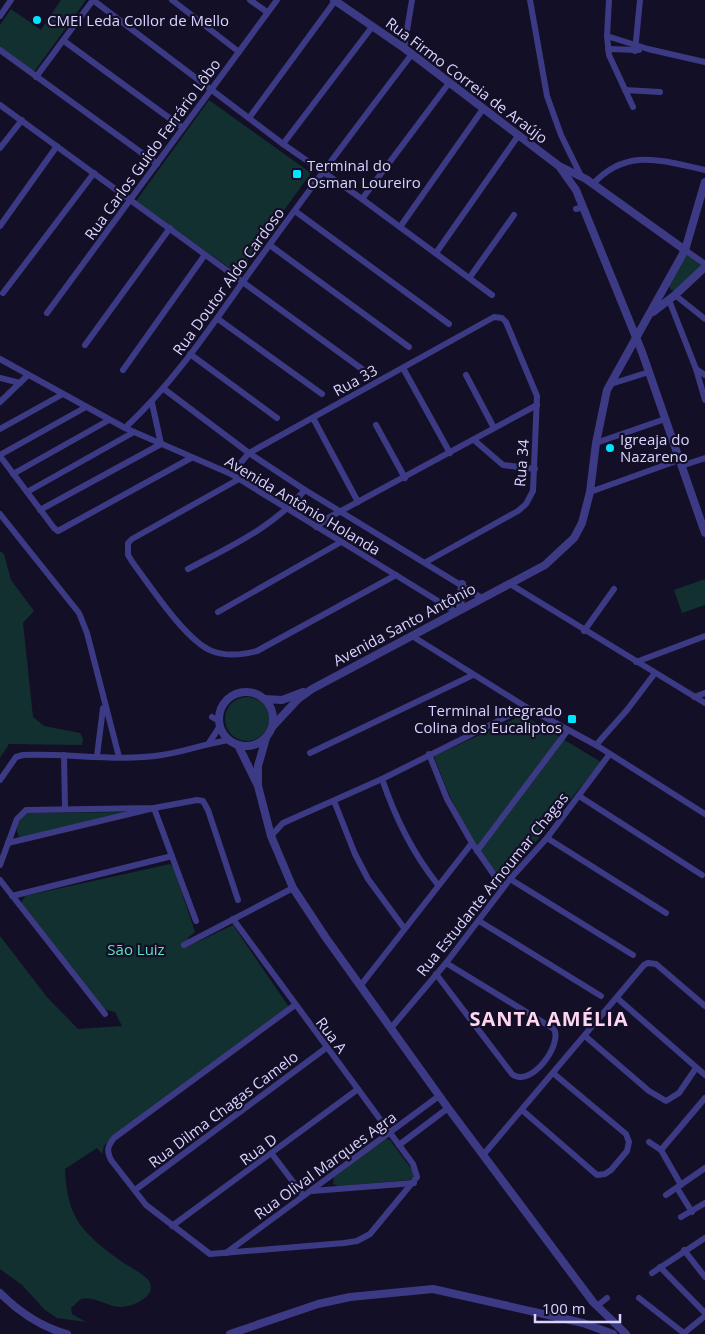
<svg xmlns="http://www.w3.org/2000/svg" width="705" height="1334" font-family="'Open Sans',sans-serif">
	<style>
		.green { fill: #12302f }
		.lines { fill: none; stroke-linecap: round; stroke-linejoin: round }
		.minor { stroke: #3d3a85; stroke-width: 6 }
		.tertiary { stroke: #3d3a85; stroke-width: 8 }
		.poi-dot { fill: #00e5ff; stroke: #130f26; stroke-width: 2 }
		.labels { text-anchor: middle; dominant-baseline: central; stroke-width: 4.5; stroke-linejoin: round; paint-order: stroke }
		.poi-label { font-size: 15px; fill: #d9d4ff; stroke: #130f26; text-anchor: start }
		.street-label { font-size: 15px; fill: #d9d4ff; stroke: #130f26 }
		.park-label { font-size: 15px; fill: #5fe0c0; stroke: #130f26 }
		.district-label { font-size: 20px; font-weight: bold; letter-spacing: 1px; fill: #ffd6f0; stroke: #130f26 }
	</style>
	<rect width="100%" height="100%" fill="#130f26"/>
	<!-- green -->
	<g class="green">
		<path d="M61 0H86L34 72 0 47V25L11 9 41 30Z"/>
		<path d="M209 100 311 173 238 274 136 201Z"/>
		<path d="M685 253 703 265 675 291 671 290 668 284Z"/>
		<path d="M0 551 4 554 11 580 34 611 23 623 33 717 44 726 80 733 83 738 82 745 9 744 0 758Z"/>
		<path d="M705 579V605L682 613 674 590Z"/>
		<circle cx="247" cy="719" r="22"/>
		<path d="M523 715 601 762 503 882C471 845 450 801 434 756Z"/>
		<path d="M130 812 20 837C13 831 20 819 25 813Z"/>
		<path d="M170 864 173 866 195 932 188 938 187 947 233 925 289 1007 109 1141 104 1146 102 1154 97 1148 65 1169C67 1218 82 1233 121 1261 129 1267 143 1273 149 1281 158 1296 133 1307 121 1307 107 1307 96 1296 81 1299L71 1308 72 1314 86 1322 57 1318 45 1310 22 1285 0 1269V936L47 997 78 1029 122 1026 115 1012 103 1009 21 903 25 896Z"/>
		<path d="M384 1139 390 1140 413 1171V1177L409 1180 338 1186 333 1184 334 1177Z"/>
	</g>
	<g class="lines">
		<!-- minor -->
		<g class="minor">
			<path d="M93 0 283 144 362 199 492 295"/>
			<path d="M172 0 239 52"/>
			<path d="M250 0 267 12"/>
			<path d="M530 0 547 96 561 135 581 176"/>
			<path d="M609 0 607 36 609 55 633 107"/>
			<path d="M0 16 11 0"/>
			<path d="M607 36 648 49 705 62"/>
			<path d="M64 41 183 128"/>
			<path d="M404 48 412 0"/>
			<path d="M608 49 639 50"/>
			<path d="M0 50 157 164"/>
			<path d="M635 51 640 0"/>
			<path d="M36 77 93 0"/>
			<path d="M625 90 660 92"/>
			<path d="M0 105 362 369"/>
			<path d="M249 118 335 1"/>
			<path d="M283 144 372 27"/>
			<path d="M0 148 22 120"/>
			<path d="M593 184C627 147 662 161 705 170"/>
			<path d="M362 199 449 83"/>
			<path d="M576 209 583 207"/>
			<path d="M295 211 449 324"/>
			<path d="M0 226 57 146"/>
			<path d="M400 227 483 109"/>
			<path d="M271 246 409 347"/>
			<path d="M685 250 705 264"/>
			<path d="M436 253 518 136"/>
			<path d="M470 277 514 215"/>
			<path d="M3 293 94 173"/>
			<path d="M675 295 705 319"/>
			<path d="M669 300 696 369 705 400"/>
			<path d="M47 313 277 0"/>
			<path d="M218 319 322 394"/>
			<path d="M85 345 170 228"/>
			<path d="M190 354 277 418"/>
			<path d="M0 359 125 428 231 474 456 612"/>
			<path d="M403 368 450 453"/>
			<path d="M696 369 705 375"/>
			<path d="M123 370 204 256"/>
			<path d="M466 375 494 428"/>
			<path d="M0 378 20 383"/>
			<path d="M611 384 649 372"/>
			<path d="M164 389 249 453 305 490 482 598"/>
			<path d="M0 402 28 375"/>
			<path d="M313 418 358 502"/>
			<path d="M376 425 405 478"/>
			<path d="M125 428C171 385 206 334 242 283 297 206 354 130 412 54"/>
			<path d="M0 429 63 394"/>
			<path d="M474 440 503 465 535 469"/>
			<path d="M596 443 665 419"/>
			<path d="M0 455 86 407"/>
			<path d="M0 456 54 528 58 531 191 458"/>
			<path d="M681 466 705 458"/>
			<path d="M13 474 109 420"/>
			<path d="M231 474 249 453 494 317 502 318 506 322 537 396 533 491 526 504 518 511 426 562"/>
			<path d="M239 479 132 539 128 543V555L133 563C151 587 186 641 212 651 227 657 242 655 257 651L396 575"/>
			<path d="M27 492 134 432"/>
			<path d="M590 492 679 460"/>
			<path d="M40 510 161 444 152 403"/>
			<path d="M0 514 79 613 87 633 119 757"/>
			<path d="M316 527 328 518 537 405"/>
			<path d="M188 569C231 546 272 528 305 490"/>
			<path d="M510 584 705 703"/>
			<path d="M218 612 341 542"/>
			<path d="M584 631 614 589"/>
			<path d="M412 636 526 707 596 745 705 814"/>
			<path d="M636 662 705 636"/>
			<path d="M694 697 705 693"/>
			<path d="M212 717 219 721"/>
			<path d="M209 743 220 726"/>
			<path d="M596 745 627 710 655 673"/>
			<path d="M310 753 473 675"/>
			<path d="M429 754 447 799 472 843 503 888"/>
			<path d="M64 755 65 808"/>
			<path d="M97 756 103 708"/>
			<path d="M382 779C396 819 412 852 438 885"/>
			<path d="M0 780 16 757 23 755C69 753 117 762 162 755 185 752 206 743 230 740"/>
			<path d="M579 796 702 875"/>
			<path d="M334 801 355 854 368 879 404 928"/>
			<path d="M271 836 283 823 382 779 526 707"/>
			<path d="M547 838 666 913"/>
			<path d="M8 843 154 808 196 921"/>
			<path d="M477 851 568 730"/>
			<path d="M0 865 17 819 26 810 154 808 197 800 203 801 208 810 238 900"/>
			<path d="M510 879 633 955"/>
			<path d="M0 880 105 1014"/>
			<path d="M12 896 172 856"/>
			<path d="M233 919 413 1164 417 1177 370 1234 357 1241 344 1243 210 1254 146 1205 111 1160C106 1150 108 1146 114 1138L295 1005"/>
			<path d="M479 921 601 996"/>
			<path d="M184 945 293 888"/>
			<path d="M436 974 512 1074C530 1089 563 1045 554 1029L446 963"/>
			<path d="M361 985 472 843"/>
			<path d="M617 998 705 1075"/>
			<path d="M391 1028 446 963 510 879 547 838 609 755"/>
			<path d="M585 1036 649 1091 666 1101 679 1093 696 1068"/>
			<path d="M522 1110 597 1175 605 1174 611 1170 627 1151 629 1142 626 1134 553 1073"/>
			<path d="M649 1142 661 1150 681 1185"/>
			<path d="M399 1145 448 1108"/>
			<path d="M661 1150 705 1098"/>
			<path d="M272 1154 303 1195"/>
			<path d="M484 1154 644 965 648 963 656 964 705 1006"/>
			<path d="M677 1188 692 1212"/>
			<path d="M135 1190 326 1048"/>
			<path d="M312 1191 414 1183"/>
			<path d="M666 1195 705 1168"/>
			<path d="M681 1217 705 1203"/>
			<path d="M172 1226 358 1089"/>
			<path d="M684 1250 705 1277"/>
			<path d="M226 1253 439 1096"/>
			<path d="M660 1267 705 1313"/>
			<path d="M652 1273 705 1238"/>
			<path d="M639 1298 685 1334"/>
			<path d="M597 1306 607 1298"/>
			<path d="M684 1333 705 1316"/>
		</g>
		<!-- tertiary -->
		<g class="tertiary">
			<path d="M334 0 404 48 559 166 576 190 642 352 705 533"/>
			<path d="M559 166 586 179 685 250"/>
			<path d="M653 312 675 295 705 267"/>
			<path d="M460 609 462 584"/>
			<circle cx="246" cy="719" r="27"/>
			<path d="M264 699 282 700 303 692"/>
			<path d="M273 726 298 699 312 689 545 565 574 538 582 523 590 492 596 443 607 390 685 250 705 182"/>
			<path d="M238 745 258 786 271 836 293 888 326 938 448 1108 593 1302 626 1334"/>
			<path d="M258 784V766L266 738"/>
			<path d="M0 1293C19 1312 41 1327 67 1334"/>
			<path d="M230 1334 318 1304 350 1297 433 1289 583 1323 613 1334"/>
		</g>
	</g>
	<!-- markers -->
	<g class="poi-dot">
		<circle cx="37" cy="20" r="5"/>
		<rect x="292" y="169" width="10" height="10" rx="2.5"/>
		<circle cx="610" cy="448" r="5"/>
		<rect x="567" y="714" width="10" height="10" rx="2.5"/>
	</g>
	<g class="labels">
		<!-- poi labels -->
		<g class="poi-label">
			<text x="47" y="20">CMEI Leda Collor de Mello</text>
			<text x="307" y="165">Terminal do<tspan x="307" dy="17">Osman Loureiro</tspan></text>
			<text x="620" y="439">Igreaja do<tspan x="620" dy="17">Nazareno</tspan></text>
			<text x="562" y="710" text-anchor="end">Terminal Integrado<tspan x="562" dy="17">Colina dos Eucaliptos</tspan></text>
		</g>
		<!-- street labels -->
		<g class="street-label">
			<text transform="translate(467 80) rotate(37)">Rua Firmo Correia de Araújo</text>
			<text transform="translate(152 149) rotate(-54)">Rua Carlos Guido Ferrário Lôbo</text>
			<text transform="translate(228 281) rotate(-54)">Rua Doutor Aldo Cardoso</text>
			<text transform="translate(355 380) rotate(-29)">Rua 33</text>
			<text transform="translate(521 463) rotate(-85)">Rua 34</text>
			<text transform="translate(303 505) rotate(31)">Avenida Antônio Holanda</text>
			<text transform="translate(404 624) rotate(-28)">Avenida Santo Antônio</text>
			<text transform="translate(492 884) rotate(-51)">Rua Estudante Arnoumar Chagas</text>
			<text transform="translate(332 1035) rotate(53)">Rua A</text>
			<text transform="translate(223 1109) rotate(-37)">Rua Dilma Chagas Camelo</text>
			<text transform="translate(258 1149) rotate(-36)">Rua D</text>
			<text transform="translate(325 1165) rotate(-36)">Rua Olival Marques Agra</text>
		</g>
		<!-- park labels -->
		<g class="park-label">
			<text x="136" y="949">São Luiz</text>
		</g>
		<!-- district labels -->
		<g class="district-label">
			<text x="549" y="1018">SANTA AMÉLIA</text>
		</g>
	</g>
	<!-- scale -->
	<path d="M535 1314v8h85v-8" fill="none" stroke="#d9d4ff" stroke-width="2.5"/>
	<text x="542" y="1314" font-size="15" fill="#d9d4ff" stroke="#130f26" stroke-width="4" paint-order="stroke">100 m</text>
</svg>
